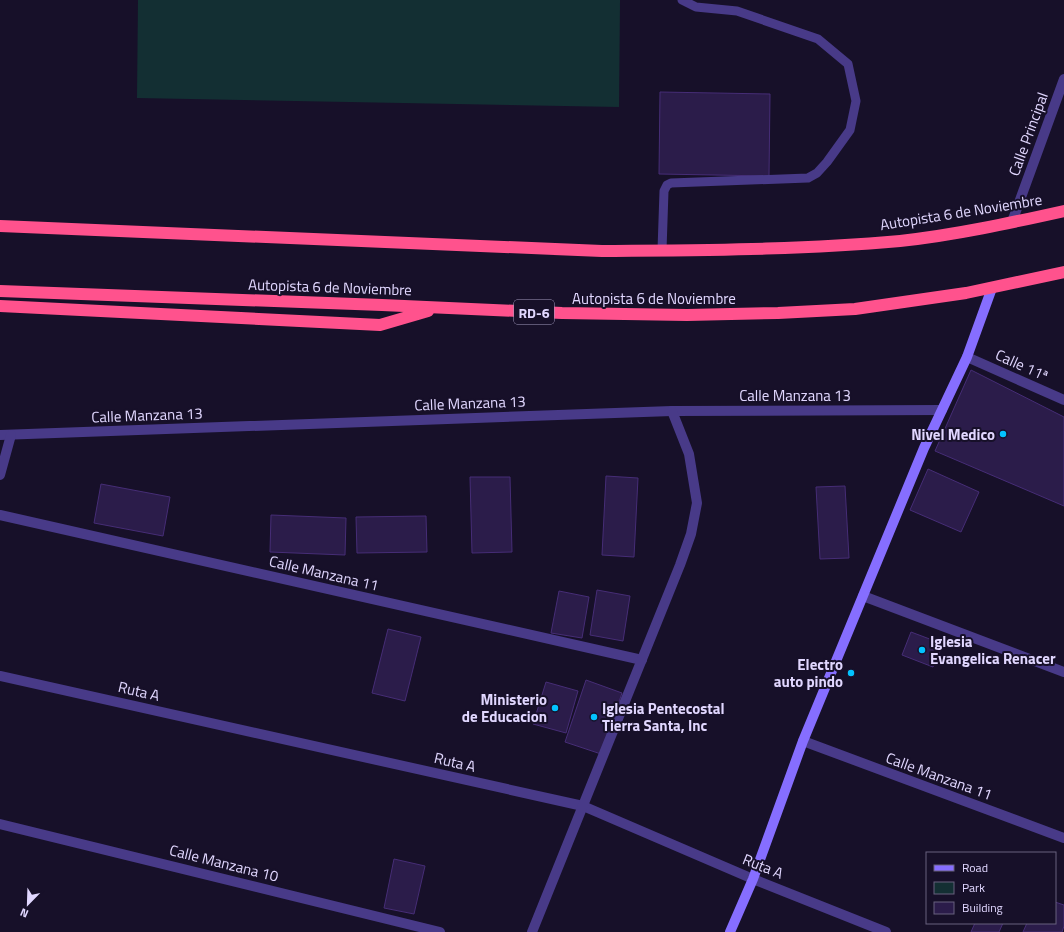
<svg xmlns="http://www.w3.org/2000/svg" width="1064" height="932" font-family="'Titillium Web',sans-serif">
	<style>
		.green { fill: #132f33 }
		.building { fill: #2b1c4a; stroke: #462d76 }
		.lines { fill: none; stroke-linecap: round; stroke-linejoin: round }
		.service { stroke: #483a88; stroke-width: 9 }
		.minor { stroke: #483a88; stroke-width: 10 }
		.tertiary { stroke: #483a88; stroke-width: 10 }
		.secondary { stroke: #866eff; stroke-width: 10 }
		.motorway { stroke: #ff528d; stroke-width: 12 }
		.poi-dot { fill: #03c3ff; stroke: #171029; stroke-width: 1.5 }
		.labels { text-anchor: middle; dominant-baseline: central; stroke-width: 4; stroke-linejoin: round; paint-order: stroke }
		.shield { fill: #171029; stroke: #a49bbf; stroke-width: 1 }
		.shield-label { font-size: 14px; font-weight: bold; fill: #e1d7ff }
		.street-label { font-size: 15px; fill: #e1d7ff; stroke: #171029 }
		.poi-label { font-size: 15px; font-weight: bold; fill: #e1d7ff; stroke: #171029; text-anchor: end }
	</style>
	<rect width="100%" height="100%" fill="#171029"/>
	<!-- green -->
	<path class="green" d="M138 0H620L619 107 137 98Z"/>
	<!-- building -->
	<g class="building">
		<path d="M660 92 770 94 769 176 659 174Z"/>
		<path d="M971 370 1064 417V506L935 451Z"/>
		<path d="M928 469 979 492 961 532 910 510Z"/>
		<path d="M606 476 638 478 634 557 602 555Z"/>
		<path d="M470 477H510L512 552 472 553Z"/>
		<path d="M101 484 170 497 163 536 94 523Z"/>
		<path d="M845 486 849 558 820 559 816 487Z"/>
		<path d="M271 515 346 518 345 555 270 552Z"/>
		<path d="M426 516 427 552 357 553 356 517Z"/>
		<path d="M597 590 630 596 623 641 590 635Z"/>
		<path d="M559 591 589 597 582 638 551 633Z"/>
		<path d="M388 629 421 637 405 701 372 693Z"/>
		<path d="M911 632 943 644 933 667 902 655Z"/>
		<path d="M586 680 622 693 601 754 565 742Z"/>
		<path d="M546 682 578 691 566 733 533 724Z"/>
		<path d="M394 859 425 866 414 914 384 908Z"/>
		<path d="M1055 902 1064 905V926L1062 932H1023L1027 923H1055Z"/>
		<path d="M975 923H1003L999 932H971Z"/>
	</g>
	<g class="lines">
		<!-- service -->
		<path class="service" d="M662 250 664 191 667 185 671 183 808 178 817 173 827 162 850 130 856 101 848 64 818 39 737 11 696 7 682 0"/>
		<!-- minor -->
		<g class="minor">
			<path d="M1012 222 1064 79"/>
			<path d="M0 435 672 411 942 410"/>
			<path d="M0 475 11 435"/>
			<path d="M0 515 642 660"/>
			<path d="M863 596 1064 672"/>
			<path d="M0 676 583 806 753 879 886 932"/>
			<path d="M803 741 1064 838"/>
			<path d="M0 824 440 932"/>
			<path d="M532 932 680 565 691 534 697 503 689 454 672 411"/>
		</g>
		<!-- tertiary -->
		<path class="tertiary" d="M967 357 1064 400"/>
		<!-- secondary -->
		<path class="secondary" d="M730 932 753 879 803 741 924 448 967 357 992 288"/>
		<!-- motorway -->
		<g class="motorway">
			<path d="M0 226 602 251C701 250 801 250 900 241 955 235 1010 223 1064 211"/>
			<path d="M0 291 382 305 562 313 687 315 778 313 855 309 966 293 1064 272"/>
			<path d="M0 306 380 325 428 311"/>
		</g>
	</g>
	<!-- markers -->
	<g class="poi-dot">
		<circle cx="1003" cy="434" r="4"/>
		<circle cx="922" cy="650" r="4"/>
		<circle cx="851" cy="673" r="4"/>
		<circle cx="555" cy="708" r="4"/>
		<circle cx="594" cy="717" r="4"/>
	</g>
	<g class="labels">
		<!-- shield labels -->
		<rect class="shield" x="514" y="300" width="40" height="24" rx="3"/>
		<g class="shield-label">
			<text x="534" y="312">RD-6</text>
		</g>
		<!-- street labels -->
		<g class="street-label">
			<text transform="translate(1028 134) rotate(-70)">Calle Principal</text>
			<text transform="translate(961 212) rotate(-9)">Autopista 6 de Noviembre</text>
			<text transform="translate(330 287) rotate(2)">Autopista 6 de Noviembre</text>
			<text x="654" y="298">Autopista 6 de Noviembre</text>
			<text transform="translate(1022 365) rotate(24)">Calle 11ª</text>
			<text x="795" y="395">Calle Manzana 13</text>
			<text transform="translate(470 403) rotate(-2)">Calle Manzana 13</text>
			<text transform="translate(147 415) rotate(-2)">Calle Manzana 13</text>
			<text transform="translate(324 573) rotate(13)">Calle Manzana 11</text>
			<text transform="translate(139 691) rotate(13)">Ruta A</text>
			<text transform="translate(455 762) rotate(13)">Ruta A</text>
			<text transform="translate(939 776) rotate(20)">Calle Manzana 11</text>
			<text transform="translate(224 863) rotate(14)">Calle Manzana 10</text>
			<text transform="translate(763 866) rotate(22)">Ruta A</text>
		</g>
		<!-- poi labels -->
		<g class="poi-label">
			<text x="995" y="434">Nivel Medico</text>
			<text x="930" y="641" text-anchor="start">Iglesia<tspan x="930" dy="17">Evangelica Renacer</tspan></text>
			<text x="843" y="664">Electro<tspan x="843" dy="17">auto pindo</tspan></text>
			<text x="547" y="699">Ministerio<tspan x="547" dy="17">de Educacion</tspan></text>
			<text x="602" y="708" text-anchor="start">Iglesia Pentecostal<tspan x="602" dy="17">Tierra Santa, Inc</tspan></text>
		</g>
	</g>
	<!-- legend -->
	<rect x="926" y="852" width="130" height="72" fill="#171029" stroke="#68607f"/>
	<rect x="934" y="865" width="20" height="6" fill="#866eff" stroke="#68607f"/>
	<text x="962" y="872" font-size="12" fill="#e1d7ff">Road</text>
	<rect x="934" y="882" width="20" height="12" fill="#132f33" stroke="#68607f"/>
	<text x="962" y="892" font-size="12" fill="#e1d7ff">Park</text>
	<rect x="934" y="902" width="20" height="12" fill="#2b1c4a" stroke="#68607f"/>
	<text x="962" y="912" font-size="12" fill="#e1d7ff">Building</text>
	<!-- north arrow -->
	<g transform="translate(28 904) rotate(203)" stroke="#171029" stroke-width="3" paint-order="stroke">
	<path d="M0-3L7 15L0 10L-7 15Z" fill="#e1d7ff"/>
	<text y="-6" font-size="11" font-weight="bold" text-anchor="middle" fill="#e1d7ff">N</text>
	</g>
</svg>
